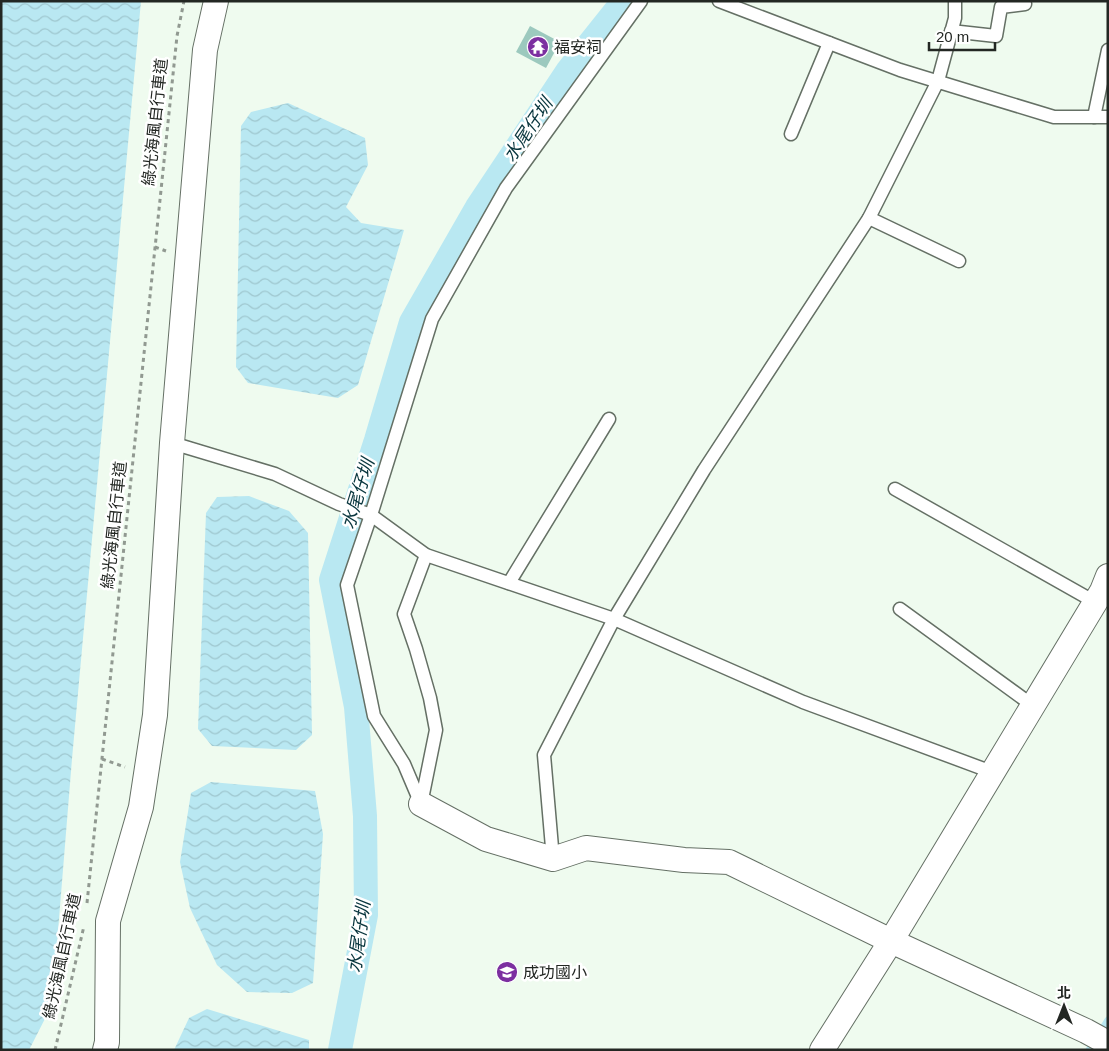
<svg xmlns="http://www.w3.org/2000/svg" width="1109" height="1051" font-family="Helvetica,'Noto Sans TC',sans-serif">
	<style>
		.water { fill: url(#water-waves) }
		.lines { fill: none; stroke-linecap: round; stroke-linejoin: round }
		.stream { stroke: #b9e8f2; stroke-width: 7 }
		.canal { stroke: #b9e8f2; stroke-width: 24 }
		.building { fill: #9cc9be }
		.service-casing { stroke: #657065; stroke-width: 15 }
		.minor-casing { stroke: #657065; stroke-width: 26 }
		.path { stroke: #919991; stroke-width: 3; stroke-dasharray: 4 4; stroke-linecap: butt }
		.service { stroke: #fff; stroke-width: 12 }
		.minor { stroke: #fff; stroke-width: 24 }
		.labels { text-anchor: middle; dominant-baseline: central; stroke-width: 5; stroke-linejoin: round; paint-order: stroke }
		.poi-label { font-size: 16px; fill: #232723; stroke: #fff; text-anchor: start }
		.street-label { font-size: 16px; fill: #232723; stroke: #fff }
		.water-label { font-size: 18px; font-style: italic; fill: #08353d; stroke: #fff }
	</style>
	<defs>
		<pattern id="water-waves" width="16" height="10" patternUnits="userSpaceOnUse" patternTransform="scale(1.25)"><rect width="16" height="10" fill="#b9e8f2"/><path d="M0 5q4-4 8 0t8 0" fill="none" stroke="#9fc7cf"/></pattern>
	</defs>
	<rect width="100%" height="100%" fill="#effbef"/>
	<!-- water -->
	<g class="water">
		<path d="M1 1H141L72 759 52 1005 29 1050H1Z"/>
		<path d="M288 103 365 138 368 165 346 207 361 223 404 230 358 385 338 398 248 383 236 367 241 126 251 112Z"/>
		<path d="M249 496 289 511 308 533 312 735 296 750 212 746 198 729 206 513 217 497Z"/>
		<path d="M211 782 315 791 323 834 313 983 292 993 247 992 217 965 190 908 180 862 191 793Z"/>
		<path d="M207 1009 309 1040V1050H174L189 1018Z"/>
	</g>
	<g class="lines">
		<!-- stream -->
		<path class="stream" d="M1089 1050 1108 1020"/>
		<!-- canal -->
		<path class="canal" d="M340 1050 366 915 365 816 356 707 331 580 376 440 411 322 477 207 568 70 623 1"/>
	</g>
	<!-- building -->
	<path class="building" d="M530 26 560 42 546 68 516 52Z"/>
	<g class="lines">
		<!-- service casing -->
		<g class="service-casing">
			<g id="service">
				<path d="M719 1 900 70 975 93 1054 117H1108"/>
				<path d="M951 31 996 36 1001 7 1025 4"/>
				<path d="M1094 117 1108 50"/>
				<path d="M791 134 829 43"/>
				<path d="M869 218 959 261"/>
				<path d="M172 443 275 474 339 504 371 515 426 555 614 619 803 702 992 772"/>
				<path d="M895 489 1095 602"/>
				<path d="M509 583 609 419"/>
				<path d="M900 609 1032 705"/>
				<path d="M421 804 404 764 374 716 347 585 371 515 432 319 506 188 641 1"/>
				<path d="M421 804 436 730 430 698 416 649 404 614 426 555"/>
				<path d="M553 859 544 755 614 619 704 470 869 218 938 81 955 18V1"/>
			</g>
		</g>
		<!-- minor casing -->
		<g class="minor-casing">
			<g id="minor">
				<path d="M421 804 486 839 553 859 586 848 684 860 729 862 891 941 1086 1031 1108 1043"/>
				<path d="M105 1050 107 1042 108 921 141 807 155 715 172 443 205 50 216 1"/>
				<path d="M822 1050 891 941 1102 591 1108 576"/>
			</g>
		</g>
		<!-- path -->
		<g class="path">
			<path d="M155 247 166 251"/>
			<path d="M102 759 125 767"/>
			<path d="M87 903 177 36 184 1"/>
			<path d="M55 1050 84 926"/>
		</g>
		<!-- service -->
		<use href="#service" class="service"/>
		<!-- minor -->
		<use href="#minor" class="minor"/>
	</g>
	<!-- icons -->
	<defs>
		<g id="temple-disc" transform="scale(1.125)"><circle r="9.5" fill="#7c2fa0" stroke="#fff"/><path d="M0-6L5-2H3V0L6.5 2.5H4V6H1.5V3h-3V6H-4V2.5H-6.5L-3 0V-2H-5Z" fill="#fff"/></g>
		<g id="school-disc" transform="scale(1.125)"><circle r="9.5" fill="#7c2fa0" stroke="#fff"/><path d="M0-5L7-2L0 1L-7-2ZM-4 1L0 2.5L4 1V4Q0 6-4 4Z" fill="#fff"/></g>
	</defs>
	<g fill-rule="evenodd">
		<use href="#temple-disc" x="538" y="47"/>
		<use href="#school-disc" x="507" y="972"/>
	</g>
	<g class="labels">
		<!-- poi labels -->
		<g class="poi-label">
			<text x="554" y="47">福安祠</text>
			<text x="523" y="972">成功國小</text>
		</g>
		<!-- street labels -->
		<g class="street-label">
			<text transform="translate(155 122) rotate(-84)">綠光海風自行車道</text>
			<text transform="translate(114 525) rotate(-84)">綠光海風自行車道</text>
			<text transform="translate(62 956) rotate(-78)">綠光海風自行車道</text>
		</g>
		<!-- water labels -->
		<g class="water-label">
			<text transform="translate(528 130) rotate(-56)">水尾仔圳</text>
			<text transform="translate(358 494) rotate(-73)">水尾仔圳</text>
			<text transform="translate(359 937) rotate(-82)">水尾仔圳</text>
		</g>
	</g>
	<!-- border -->
	<rect width="1109" height="1051" fill="none" stroke="#232723" stroke-width="5"/>
	<!-- north arrow -->
	<g transform="translate(1064 1006)" stroke="#ffffff" stroke-width="4" paint-order="stroke">
	<path d="M0-4L9 19L0 12L-9 19Z" fill="#232723"/>
	<text y="-8" font-size="14" font-weight="bold" text-anchor="middle" fill="#232723">北</text>
	</g>
	<!-- scale -->
	<path d="M929 42v8h66v-8" fill="none" stroke="#232723" stroke-width="2.5"/>
	<text x="936" y="42" font-size="15" fill="#232723" stroke="#ffffff" stroke-width="4" paint-order="stroke">20 m</text>
</svg>
